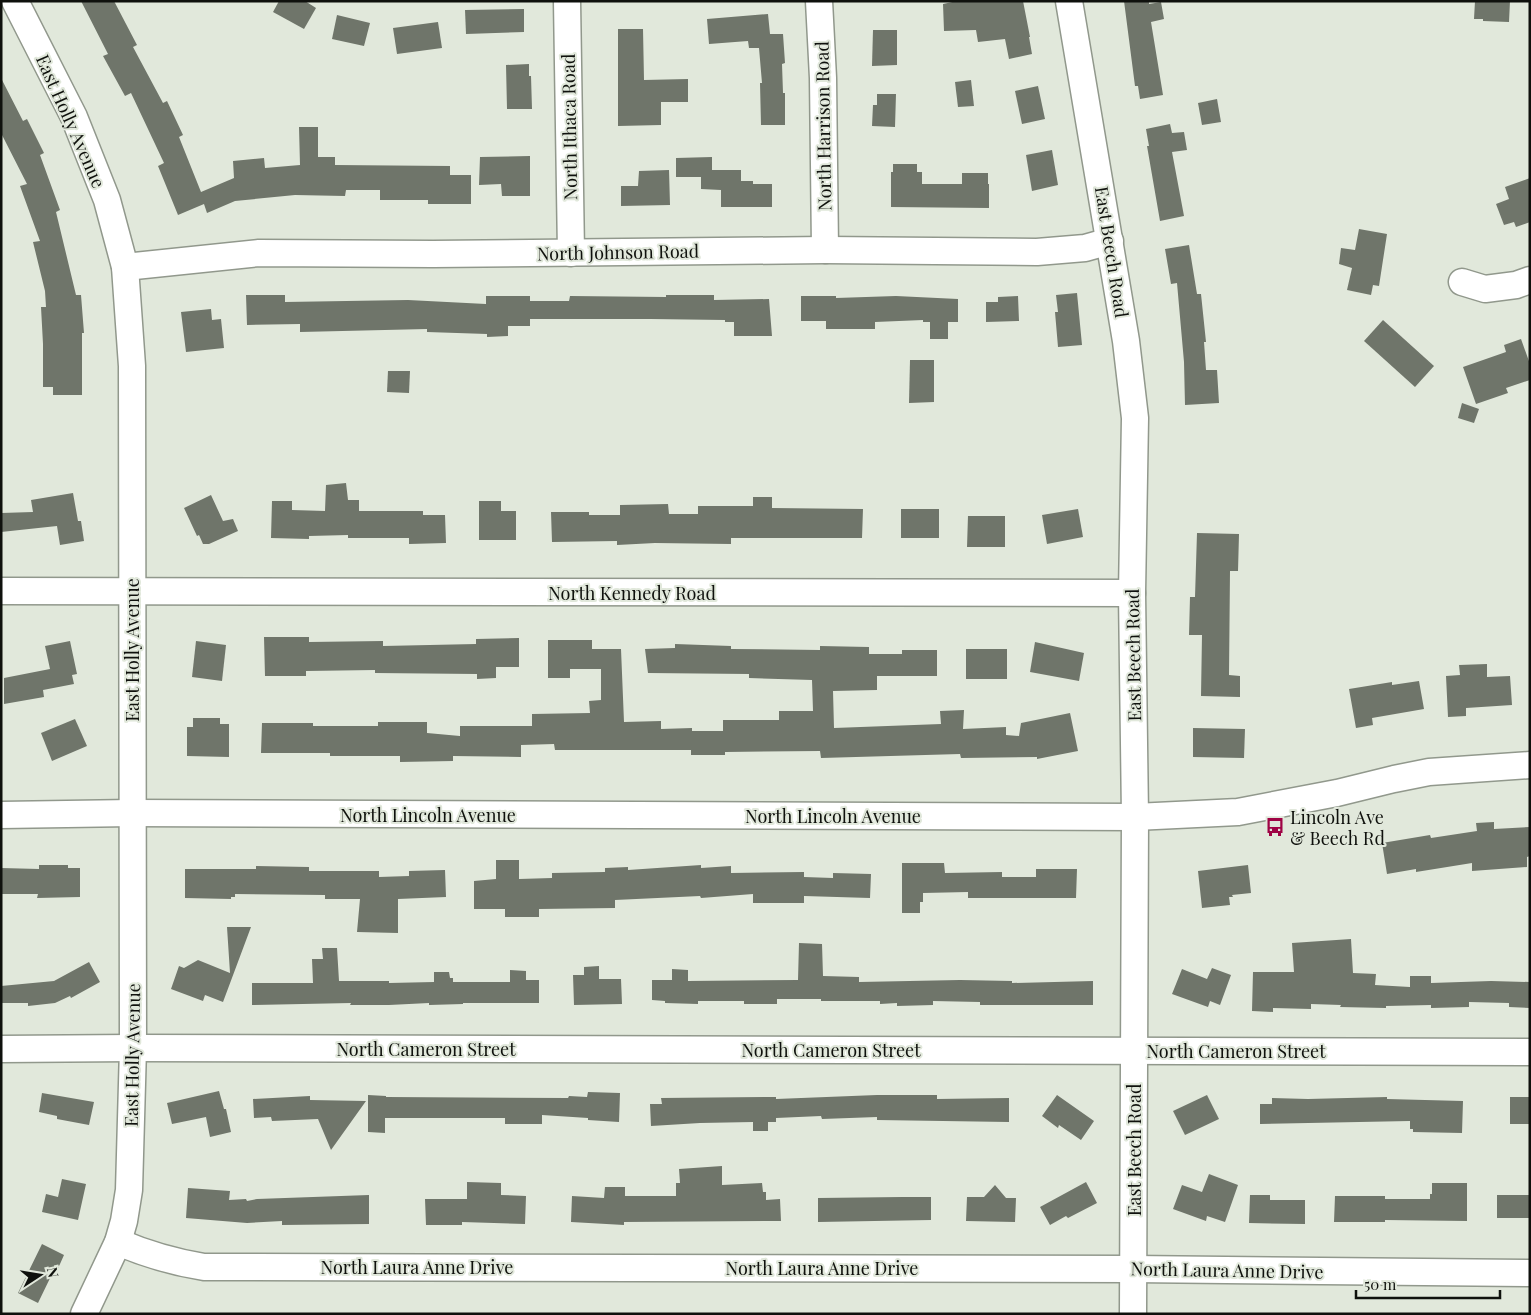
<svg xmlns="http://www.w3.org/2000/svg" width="1531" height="1315" font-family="'Playfair Display',serif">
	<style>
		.building { fill: #6f756a }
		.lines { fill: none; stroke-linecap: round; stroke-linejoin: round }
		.minor-casing { stroke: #91988c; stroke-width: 29 }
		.minor { stroke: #fff; stroke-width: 26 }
		.labels { text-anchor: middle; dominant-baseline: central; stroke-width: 4; stroke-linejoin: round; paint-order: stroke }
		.street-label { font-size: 18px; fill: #0f110d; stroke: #e1e8db }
		.poi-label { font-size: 18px; fill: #0f110d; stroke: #e1e8db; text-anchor: start }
	</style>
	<rect width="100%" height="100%" fill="#e1e8db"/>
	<!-- building -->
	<g class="building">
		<path d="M81 1H114L137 45 133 47 163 103 167 101 183 135 179 137 201 192 234 178 233 161 264 158 265 168 300 165 299 127H318V157H335V165L450 166V175H471V204H428V200H380V190H346L345 196 295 195 235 201 207 213 204 204 178 215 158 166 164 163 131 93 125 96 103 56 108 54Z"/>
		<path d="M279 1H305L316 8 304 29 273 12Z"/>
		<path d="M957 1H1023L1030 37H1029L1032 54 1009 59 1005 39 978 42 976 30 944 31 943 4Z"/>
		<path d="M1124 1H1149V4L1161 2 1164 19 1151 22 1163 95 1140 99 1138 86H1135Z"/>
		<path d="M1475 1H1510L1509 22 1483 21V19H1474Z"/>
		<path d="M524 9V32L466 34 465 10Z"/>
		<path d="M768 14 770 34H783L785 63 782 64 783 93H785V125H761L760 83H762L759 48H749L748 41 709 44 707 19Z"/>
		<path d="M337 15 370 23 364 46 332 39Z"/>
		<path d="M438 22 442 48 397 54 393 28Z"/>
		<path d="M618 29H643L644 80 688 79V102H661V125L618 126Z"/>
		<path d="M873 30H897V65L872 66Z"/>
		<path d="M529 64V76H531L532 109H507L506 65Z"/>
		<path d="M1 78 23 121 27 119 44 153 40 155 60 210 56 212 76 295H81L84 333H82V395H53V387H43V344L41 307H46L45 291 33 242 40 241 20 186 27 184 1 133Z"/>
		<path d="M971 80 974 106 958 107 955 82Z"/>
		<path d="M1038 86 1045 119 1022 124 1015 91Z"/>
		<path d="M877 94H896L895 127 872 126 873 105H877Z"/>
		<path d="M1217 99 1221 122 1202 125 1198 103Z"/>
		<path d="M1170 124 1172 133 1184 132 1187 150 1172 152 1184 216 1160 221 1147 146H1149L1146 129Z"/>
		<path d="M1052 150 1058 185 1032 191 1026 155Z"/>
		<path d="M530 156V196H502L501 184 479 185 480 157Z"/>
		<path d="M712 157V170H741V181H753V184H772V207H721V190L701 189V177H676V158Z"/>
		<path d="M893 164H917V172H922V184H962V173H988V184H989V208L891 207V172H893Z"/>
		<path d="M669 170 670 205 621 206V186H638L639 171Z"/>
		<path d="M1530 178V222L1516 227 1514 222 1504 225 1496 204 1509 199 1505 187Z"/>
		<path d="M1359 229 1387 234 1379 286 1373 285 1371 295 1347 290 1352 268 1339 264 1341 248 1355 250Z"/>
		<path d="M1189 245 1197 294H1201L1206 342H1204L1206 370H1217L1219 403 1185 405 1184 362 1177 283 1171 284 1165 249Z"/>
		<path d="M1077 293 1082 345 1058 347 1055 312H1058L1056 295Z"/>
		<path d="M246 295H285V302L408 300 486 304V296H530V301H569L570 296 666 297V295H714V300L769 299 772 336H734V322H725V320L651 319H530V326H508V336L487 337V334L427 332V329L300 332V324L247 325Z"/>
		<path d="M801 296H836V298L896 296 958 299V322H948V339H930V322H923V320L875 322V329H826V321H801Z"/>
		<path d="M1018 296 1019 321 986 322V302H998V297Z"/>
		<path d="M211 309 212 320 221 319 224 348 186 352 181 312Z"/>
		<path d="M1383 320 1434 366 1415 387 1364 341Z"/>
		<path d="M1521 339 1530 364V380L1506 388 1508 393 1476 404 1463 367 1506 352 1504 345Z"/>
		<path d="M910 360H934V402L909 403Z"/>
		<path d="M388 371H410L409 393 387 392Z"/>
		<path d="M1462 403 1479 409 1474 423 1458 418Z"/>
		<path d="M346 483 348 500H359V511H423V515H445L446 543 409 544V538H348V535L309 536V539L271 538 272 501H292V510L325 511 326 485Z"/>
		<path d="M73 493 78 521H81L84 541 60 545 57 526 1 532V513L33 512 31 500Z"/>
		<path d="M211 495 223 521 233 519 238 531 209 544H203L199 535 197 536 184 508Z"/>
		<path d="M753 497H772V508L863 509 862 538H731V544L655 543 617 545V541L552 542 551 512H589V515H620V505L668 504 669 514H698V506H753Z"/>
		<path d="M479 501H501V511H516V540H479Z"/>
		<rect x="901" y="509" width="38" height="29"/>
		<path d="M1078 509 1083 537 1047 544 1042 515Z"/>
		<path d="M968 516H1005V547H967Z"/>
		<path d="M1197 533 1239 534 1238 571H1230L1229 675 1240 676V697L1201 696 1202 635H1189L1190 597H1195Z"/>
		<path d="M264 637H309V642L383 641V646L476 644V639L519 638V667H496V678L477 679V674L375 673V670L306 671V676H265Z"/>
		<path d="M548 640H592V649H621L624 722 661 721V729L692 728V731H723V720H779V711H813L812 680 749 678V674L648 673 645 649 675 648V644L731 646V649L820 650V646L869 647V654H902V650H937V676H877V690L833 691 834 728 941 724 940 711 964 710 963 729 1006 727V735L1019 736 1021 723 1070 713 1078 751 1037 759V757L961 758 960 754 821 758 820 751 725 752V755H691V750H555L554 744 521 745V757L453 756V761L400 762V756H330V753H261L262 723H313V726H378V722H427V733L460 736V726H532V714L590 713 589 701 601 700V669H570V678H548Z"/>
		<path d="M70 641 77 674 72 675 74 684 43 690 44 697 4 704V678L50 669 45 646Z"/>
		<path d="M196 641 226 645 222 681 192 677Z"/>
		<path d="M1035 642 1084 653 1079 681 1030 672Z"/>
		<rect x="966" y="649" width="41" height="30"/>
		<path d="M1487 664V677L1510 676 1512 705 1466 708V716L1448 717 1446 676 1460 675 1459 665Z"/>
		<path d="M1419 681 1424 709 1372 718 1373 725 1356 728 1349 689 1392 682V685Z"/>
		<path d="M193 718H220V724H229V757L187 756V727H193Z"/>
		<path d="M75 719 87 746 52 761 41 733Z"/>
		<path d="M1193 728 1245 729 1244 758 1193 757Z"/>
		<path d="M1494 822V829L1530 827V856L1527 857V867L1472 871V863L1416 872V869L1387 874 1382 843 1430 835 1431 838 1477 831 1476 823Z"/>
		<path d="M496 860H519V879L552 878V873L605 872V868L628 867V870L701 865V868L731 866V873L804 872V877L833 878V873L871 874 870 898 804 896V903H753V894L701 898 700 896 615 900V908L539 909V917H505V909H474V881L496 879Z"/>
		<path d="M902 863H944L945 873 1002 872V877H1036V869H1077L1076 898H968V892L923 893V902H920V913H902Z"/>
		<path d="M39 865H68V868H80V897L37 898 38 894H1V868L39 869Z"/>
		<path d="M1248 865 1251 893 1232 895 1233 897H1229L1230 905 1202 908 1198 871Z"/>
		<path d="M256 866 309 867V871H379V877L409 876V871L445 870 446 897 398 899V933L357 932 360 899H325V895L235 894V897H231V899L185 898V869H256Z"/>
		<path d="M227 927H251L223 1002 205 995 203 1001 171 989 179 966 184 968 198 960 230 973Z"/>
		<path d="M1351 939 1353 973 1376 974 1375 985 1410 987V976H1431V983L1491 981 1530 982V1008L1509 1007V1003L1469 1002V1007L1431 1008V1005L1386 1006V1008L1340 1007 1341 1005 1311 1004V1009L1273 1008V1012L1252 1011 1253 972H1294L1292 943Z"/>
		<path d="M799 943 822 944 823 976 859 977V982L960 980 1012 981V983L1093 981V1005H980V1002L933 1001V1005L897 1006V1003L880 1004V1001H821V999H777V1004H744V1001H698V1004L665 1003V1001L652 1000V980H672V969L688 970V981L798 980Z"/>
		<path d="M322 948H337L339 981H389V983L434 982V972H449L450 978H453V982H510V970L526 971V980H539V1003H463V1004L429 1005V1003L389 1005H350L351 1003 252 1005V983H313L312 959H323Z"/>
		<path d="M89 962 100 982 71 998 70 996 55 1003 28 1006V1003H1V986L54 981Z"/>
		<path d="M599 966V979H621L622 1004 574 1005 573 975H584V967Z"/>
		<path d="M1212 968 1231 975 1220 1005 1210 1001 1208 1007 1172 994 1182 969 1207 979Z"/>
		<path d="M219 1091 224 1109H226L231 1132 210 1137 206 1117 172 1124 167 1103Z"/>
		<path d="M588 1092 620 1093 619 1122 588 1120V1118L542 1115V1124H505V1118H385V1133L368 1132V1095L386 1096V1097L568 1098 569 1096 587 1097Z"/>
		<path d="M42 1093 94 1102 89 1125 57 1119V1116L39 1112Z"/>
		<path d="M877 1095H937V1099L1009 1098V1122L877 1120V1117L822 1119 821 1116 776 1118V1122H768V1131H753V1122L700 1123 651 1126 650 1104H662L661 1098 776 1097V1099Z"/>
		<path d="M1057 1095 1094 1121 1081 1140 1059 1125 1058 1128 1042 1116Z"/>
		<path d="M1207 1095 1219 1119 1185 1135 1173 1111Z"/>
		<path d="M310 1096V1100L366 1101 331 1150 318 1119 272 1121 271 1117 254 1118 253 1099Z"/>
		<path d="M1387 1097V1099L1463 1101 1462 1133 1413 1132V1129H1410V1121L1260 1124V1104H1272V1098L1308 1099Z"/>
		<rect x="1510" y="1097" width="20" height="27"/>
		<path d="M722 1166V1185L762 1183 763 1192H766V1200L780 1199 781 1221 624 1222V1225L571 1222 572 1196 604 1198 605 1187H625V1196H676V1183H680L679 1169Z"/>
		<path d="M1209 1174 1238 1185 1225 1222 1207 1216 1206 1221 1173 1209 1182 1185 1202 1192Z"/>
		<path d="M62 1179 86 1184 78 1220 42 1212 46 1194 58 1197Z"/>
		<path d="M467 1182 501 1183V1195L526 1196 525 1224 462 1222V1225H426L425 1199H467Z"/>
		<path d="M1086 1182 1097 1203 1068 1218 1066 1216 1050 1225 1040 1207Z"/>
		<path d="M1432 1183H1467V1221L1385 1220V1222H1334L1335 1196H1385V1199H1430V1194H1432Z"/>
		<path d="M995 1185 1006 1198H1016L1015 1222 966 1221 967 1197H984Z"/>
		<path d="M188 1188 230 1191 229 1200 246 1199 247 1201 257 1199 369 1195V1224L282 1225V1221L247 1223 186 1218Z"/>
		<path d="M1250 1195H1270V1200H1305V1224L1249 1223Z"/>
		<rect x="1497" y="1195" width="33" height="23"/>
		<path d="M902 1197H931V1220L818 1222V1198Z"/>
		<path d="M42 1244 64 1255 56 1273 53 1272 38 1303 18 1293Z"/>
	</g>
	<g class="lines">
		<!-- minor casing -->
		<g class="minor-casing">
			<g id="minor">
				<path d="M15 1 74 117 107 200 125 267 132 366 133 1048 129 1190 124 1221 118 1242 84 1314"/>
				<path d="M567 1 571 253"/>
				<path d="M819 1 823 78 825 250"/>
				<path d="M1069 1 1126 341 1135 418 1132 593 1135 817 1133 1314"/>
				<path d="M125 267 259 253 433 254 825 250 1037 252 1085 248 1110 241"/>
				<path d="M1462 282 1485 289 1516 285 1530 280"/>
				<path d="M1 591 1132 593"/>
				<path d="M1 815 132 813 1135 817 1238 812 1337 793 1394 779 1429 772 1530 765"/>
				<path d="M1 1049 133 1048 1530 1052"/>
				<path d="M118 1242C146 1254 173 1262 204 1267L1133 1269 1530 1273"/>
			</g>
		</g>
		<!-- minor -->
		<use href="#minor" class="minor"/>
	</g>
	<!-- icons -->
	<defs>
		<g id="bus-bare" transform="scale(1.5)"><path d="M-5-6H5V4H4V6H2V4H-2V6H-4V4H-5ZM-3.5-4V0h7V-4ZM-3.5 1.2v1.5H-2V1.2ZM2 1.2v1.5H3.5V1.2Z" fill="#9f0345" stroke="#e1e8db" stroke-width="2.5" paint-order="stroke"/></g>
	</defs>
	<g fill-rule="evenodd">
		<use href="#bus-bare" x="1275" y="827"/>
	</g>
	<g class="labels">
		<!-- street labels -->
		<g class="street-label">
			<text transform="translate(71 121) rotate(66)">East Holly Avenue</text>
			<text transform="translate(823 126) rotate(-91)">North Harrison Road</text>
			<text transform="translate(569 127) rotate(-91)">North Ithaca Road</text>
			<text transform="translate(618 252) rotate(-1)">North Johnson Road</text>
			<text transform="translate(1112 252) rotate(81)">East Beech Road</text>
			<text x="632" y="593">North Kennedy Road</text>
			<text transform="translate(132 650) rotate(-90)">East Holly Avenue</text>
			<text transform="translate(1133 655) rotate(-91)">East Beech Road</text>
			<text x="428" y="815">North Lincoln Avenue</text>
			<text x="833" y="816">North Lincoln Avenue</text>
			<text x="426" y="1049">North Cameron Street</text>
			<text x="831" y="1050">North Cameron Street</text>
			<text x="1236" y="1051">North Cameron Street</text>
			<text transform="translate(132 1055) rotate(-89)">East Holly Avenue</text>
			<text transform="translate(1134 1150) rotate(-90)">East Beech Road</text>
			<text x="417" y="1267">North Laura Anne Drive</text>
			<text x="822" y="1268">North Laura Anne Drive</text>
			<text transform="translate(1227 1270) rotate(1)">North Laura Anne Drive</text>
		</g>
		<!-- poi labels -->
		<g class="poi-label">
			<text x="1290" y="817">Lincoln Ave<tspan x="1290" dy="21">&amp; Beech Rd</tspan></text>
		</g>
	</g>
	<!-- border -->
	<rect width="1531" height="1315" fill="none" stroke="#0f110d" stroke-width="5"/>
	<!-- north arrow -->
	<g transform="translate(40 1275) rotate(78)" stroke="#e1e8db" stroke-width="4" paint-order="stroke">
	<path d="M0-4L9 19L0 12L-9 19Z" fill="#0f110d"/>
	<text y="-8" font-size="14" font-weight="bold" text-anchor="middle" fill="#0f110d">N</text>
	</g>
	<!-- scale -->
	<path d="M1356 1290v8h144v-8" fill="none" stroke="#0f110d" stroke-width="2.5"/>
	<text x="1364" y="1290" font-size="15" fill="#0f110d" stroke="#e1e8db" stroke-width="4" paint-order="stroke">50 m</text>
</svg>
